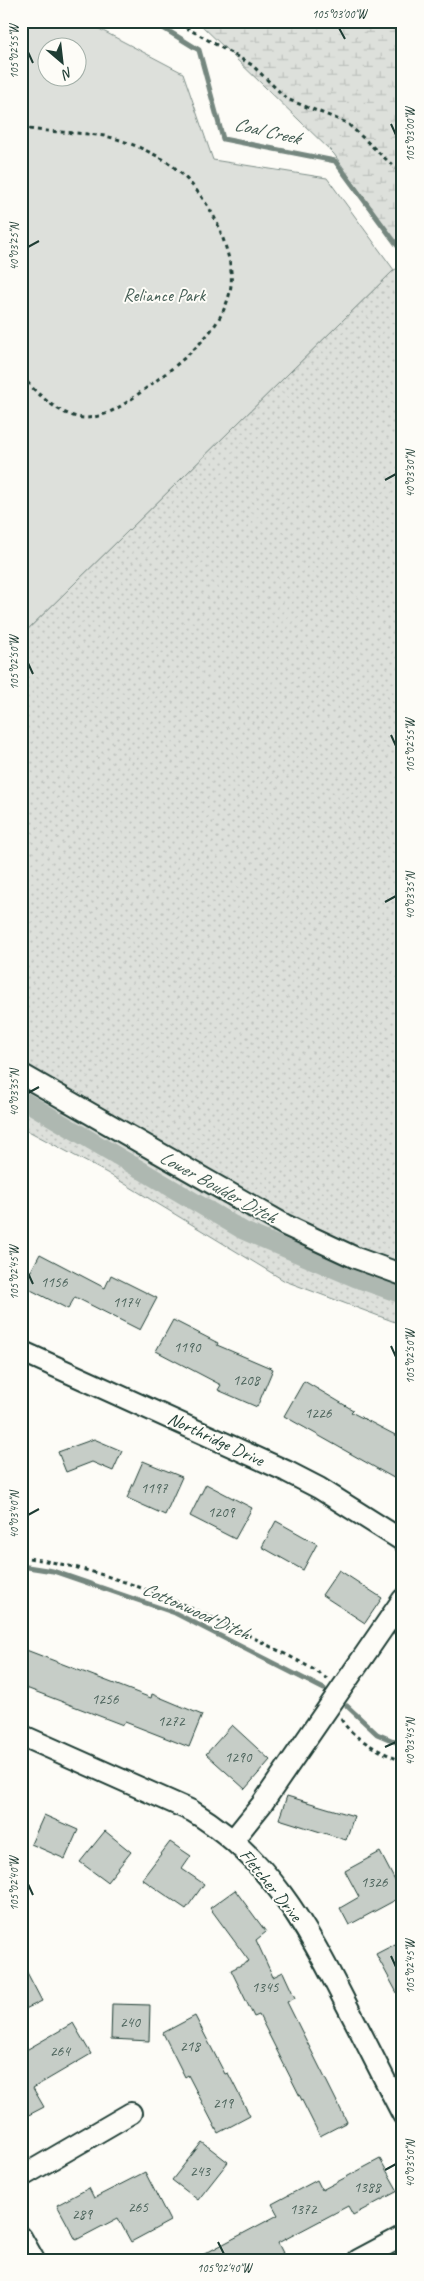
<svg xmlns="http://www.w3.org/2000/svg" width="424" height="2281" font-family="Caveat,sans-serif">
	<style>
		.grass { fill: url(#grass-dots); stroke: #7e8e88 }
		.wetland { fill: url(#wetland-marsh); stroke: #7e8e88 }
		.park { fill: #dde0db; stroke: #7e8e88; fill-rule: evenodd }
		.lines { fill: none; stroke-linecap: round; stroke-linejoin: round }
		.stream { stroke: #75877f; stroke-width: 5 }
		.canal { stroke: #aeb8b1; stroke-width: 18 }
		.building { fill: #c6cdc7; stroke: #1f3d34 }
		.minor-casing { stroke: #1f3d34; stroke-width: 24 }
		.path { stroke: #1f3d34; stroke-width: 3; stroke-dasharray: 4 4; stroke-linecap: butt }
		.minor { stroke: #fdfcf7; stroke-width: 20 }
		.ticks { fill: none; stroke: #1f3d34; stroke-width: 2 }
		.labels { text-anchor: middle; dominant-baseline: central; stroke-width: 4; stroke-linejoin: round; paint-order: stroke }
		.number-label { font-size: 15px; fill: #496159 }
		.park-label { font-size: 18px; fill: #455e55; stroke: #fdfcf7 }
		.street-label { font-size: 18px; fill: #1f3d34; stroke: #fdfcf7 }
		.water-label { font-size: 19px; font-style: italic; fill: #435c53; stroke: #fdfcf7 }
		.neatline { fill: none; stroke: #1f3d34; stroke-width: 2 }
		.ticks-label { font-size: 12px; text-anchor: middle; fill: #1f3d34 }
	</style>
	<defs>
		<pattern id="grass-dots" width="8" height="8" patternUnits="userSpaceOnUse" patternTransform="scale(1.25)"><rect width="8" height="8" fill="#dde0db"/><path d="M2 2h.1M6 6h.1" fill="none" stroke="#bdc1bd" stroke-width="1.8" stroke-linecap="round"/></pattern>
		<pattern id="wetland-marsh" width="20" height="14" patternUnits="userSpaceOnUse" patternTransform="scale(1.25)"><rect width="20" height="14" fill="#dde0db"/><path d="M1 5h8M5 5V1M11 12h8M15 12V8" fill="none" stroke="#bdc1bd"/></pattern>
	</defs>
	<rect width="100%" height="100%" fill="#fdfcf7"/>
	<filter id="ink" filterUnits="userSpaceOnUse"><feTurbulence type="fractalNoise" baseFrequency=".02" numOctaves="2"/><feDisplacementMap in="SourceGraphic" scale="10" xChannelSelector="R" yChannelSelector="G"/><feConvolveMatrix kernelMatrix="1 2 1 2 8 2 1 2 1" color-interpolation-filters="sRGB"/></filter>
	<g filter="url(#ink)">
		<!-- grass -->
		<path class="grass" d="M403 266V1325L285 1281 107 1173 21 1127V636L394 270Z"/>
		<!-- wetland -->
		<path class="wetland" d="M197 21H403V248L397 246 334 154Z"/>
		<!-- park -->
		<path class="park" d="M21 21H84L183 73 213 160 327 178 394 270 21 636ZM48 48H78V78H48Z"/>
		<g class="lines">
			<!-- stream -->
			<g class="stream">
				<path d="M152 21 199 50 223 139 335 161 403 253"/>
				<path d="M21 1566 53 1571 175 1613 324 1689"/>
				<path d="M347 1706 377 1734 403 1745"/>
			</g>
			<!-- canal -->
			<path class="canal" d="M21 1099 244 1231 355 1278 403 1295"/>
		</g>
		<!-- building -->
		<g class="building">
			<path d="M40 1254 105 1288 111 1275 157 1298 140 1330 75 1297 68 1309 23 1286Z"/>
			<path d="M173 1320 218 1343 217 1345 273 1369 257 1407 218 1390 221 1385 156 1351Z"/>
			<path d="M304 1381 353 1410 351 1412 403 1439V1474L399 1481 284 1416Z"/>
			<path d="M94 1439 122 1451 113 1471 92 1462 66 1472 58 1452Z"/>
			<path d="M143 1461 182 1477 165 1515 127 1498Z"/>
			<path d="M206 1484 252 1508 235 1539 190 1516Z"/>
			<path d="M276 1521 317 1544 303 1570 262 1547Z"/>
			<path d="M339 1570 382 1598 365 1623 322 1595Z"/>
			<path d="M21 1648 151 1698 152 1694 202 1715 189 1747 125 1722 123 1725 21 1686Z"/>
			<path d="M232 1725 270 1760 245 1789 206 1754Z"/>
			<path d="M287 1796 354 1816 346 1840 279 1819Z"/>
			<path d="M44 1815 78 1830 65 1859 31 1844Z"/>
			<path d="M105 1831 131 1852 107 1882 80 1862Z"/>
			<path d="M170 1842 191 1856 182 1869 204 1884 186 1909 142 1879Z"/>
			<path d="M380 1852 403 1896 349 1925 340 1908 359 1897 345 1871Z"/>
			<path d="M235 1890 266 1932 256 1940 273 1977 283 1972 295 1998 287 2002 347 2122 320 2136 259 2015 254 2017 231 1970 249 1961 210 1908Z"/>
			<path d="M403 1940V2004L376 1954Z"/>
			<path d="M21 1961 42 2001 21 2011Z"/>
			<path d="M112 2004 150 2005 149 2041 111 2039Z"/>
			<path d="M195 2016 225 2074 228 2073 250 2116 218 2133 188 2075 185 2077 163 2033Z"/>
			<path d="M73 2023 91 2054 33 2088 44 2107 21 2119V2053Z"/>
			<path d="M202 2142 228 2162 198 2200 172 2180Z"/>
			<path d="M380 2159 398 2191 353 2215 348 2206 278 2243 283 2253 271 2260H193L278 2215 272 2204 317 2180 322 2190Z"/>
			<path d="M145 2172 170 2221 131 2242 118 2218 76 2240 57 2205 89 2188 94 2198Z"/>
		</g>
		<g class="lines">
			<!-- minor casing -->
			<g class="minor-casing">
				<g id="minor">
					<path d="M21 1074 285 1225 356 1258 403 1275"/>
					<path d="M21 1351 286 1471 319 1488 403 1541"/>
					<path d="M21 1735 192 1811C268 1857 305 1923 344 2000 364 2038 383 2077 403 2115"/>
					<path d="M233 1840 262 1804 403 1599"/>
					<path d="M21 2177 131 2113"/>
					<path d="M21 2237 34 2260"/>
					<path d="M358 2260 403 2236"/>
				</g>
			</g>
			<!-- path -->
			<g class="path">
				<path d="M181 21 185 27 252 65 287 99 347 123 403 175"/>
				<path d="M21 128C47 132 71 132 97 135 118 137 142 148 161 158 184 171 211 205 220 230 226 247 233 267 231 285 226 329 181 362 149 386 130 400 110 417 86 418 61 418 36 393 21 375"/>
				<path d="M21 1557C104 1568 180 1601 254 1638 278 1651 306 1663 327 1679"/>
				<path d="M341 1719C353 1740 382 1752 403 1762"/>
			</g>
			<!-- minor -->
			<use href="#minor" class="minor"/>
		</g>
	</g>
	<!-- ticks -->
	<path class="ticks" d="M339 28 345 39M28 52 33 63M391 124 396 135M28 247 39 241M385 480 396 474M28 663 33 674M391 735 396 746M385 902 396 896M28 1093 39 1087M28 1273 33 1284M391 1346 396 1357M28 1515 39 1509M385 1747 396 1742M28 1884 33 1895M391 1956 396 1967M385 2170 396 2164M218 2242 224 2254"/>
	<g class="labels">
		<!-- number labels -->
		<g class="number-label">
			<text x="54" y="1282">1156</text>
			<text x="126" y="1302">1174</text>
			<text x="187" y="1347">1190</text>
			<text x="246" y="1380">1208</text>
			<text x="318" y="1413">1226</text>
			<text x="154" y="1488">1197</text>
			<text x="221" y="1512">1209</text>
			<text x="105" y="1699">1256</text>
			<text x="171" y="1721">1272</text>
			<text x="238" y="1757">1290</text>
			<text x="374" y="1882">1326</text>
			<text x="265" y="1987">1345</text>
			<text x="130" y="2022">240</text>
			<text x="190" y="2046">218</text>
			<text x="60" y="2051">264</text>
			<text x="223" y="2103">219</text>
			<text x="200" y="2171">243</text>
			<text x="367" y="2187">1388</text>
			<text x="138" y="2207">265</text>
			<text x="303" y="2209">1372</text>
			<text x="82" y="2214">289</text>
		</g>
		<!-- park labels -->
		<g class="park-label">
			<text x="164" y="295">Reliance Park</text>
		</g>
		<!-- street labels -->
		<g class="street-label">
			<text transform="translate(216 1439) rotate(25)">Northridge Drive</text>
			<text transform="translate(271 1885) rotate(51)">Fletcher Drive</text>
		</g>
		<!-- water labels -->
		<g class="water-label">
			<text transform="translate(267 131) rotate(13)">Coal Creek</text>
			<text transform="translate(218 1187) rotate(29)">Lower Boulder Ditch</text>
			<text transform="translate(196 1611) rotate(24)">Cottonwood Ditch</text>
		</g>
	</g>
	<!-- margin -->
	<rect width="424" height="2281" fill="none" stroke="#fdfcf7" stroke-width="55"/>
	<!-- north arrow -->
	<g transform="translate(62 62) rotate(152)"><circle r="24" fill="#fdfcf7" stroke="#a4b0a9"/>
	<path d="M0-4L9 19L0 12L-9 19Z" fill="#1f3d34"/>
	<text y="-8" font-size="14" font-weight="bold" text-anchor="middle" fill="#1f3d34">N</text>
	</g>
	<rect x="28" y="28" width="368" height="2226" class="neatline"/>
	<g class="ticks-label">
		<text x="339" y="18">105°03'00"W</text>
		<text transform="translate(14 52) rotate(-90)" y="4">105°02'55"W</text>
		<text transform="translate(410 135) rotate(-90)" y="4">105°03'00"W</text>
		<text transform="translate(14 247) rotate(-90)" y="4">40°03'25"N</text>
		<text transform="translate(410 474) rotate(-90)" y="4">40°03'30"N</text>
		<text transform="translate(14 663) rotate(-90)" y="4">105°02'50"W</text>
		<text transform="translate(410 746) rotate(-90)" y="4">105°02'55"W</text>
		<text transform="translate(410 896) rotate(-90)" y="4">40°03'35"N</text>
		<text transform="translate(14 1093) rotate(-90)" y="4">40°03'35"N</text>
		<text transform="translate(14 1273) rotate(-90)" y="4">105°02'45"W</text>
		<text transform="translate(410 1357) rotate(-90)" y="4">105°02'50"W</text>
		<text transform="translate(14 1515) rotate(-90)" y="4">40°03'40"N</text>
		<text transform="translate(410 1742) rotate(-90)" y="4">40°03'45"N</text>
		<text transform="translate(14 1884) rotate(-90)" y="4">105°02'40"W</text>
		<text transform="translate(410 1967) rotate(-90)" y="4">105°02'45"W</text>
		<text transform="translate(410 2164) rotate(-90)" y="4">40°03'50"N</text>
		<text x="224" y="2272">105°02'40"W</text>
	</g>
</svg>
